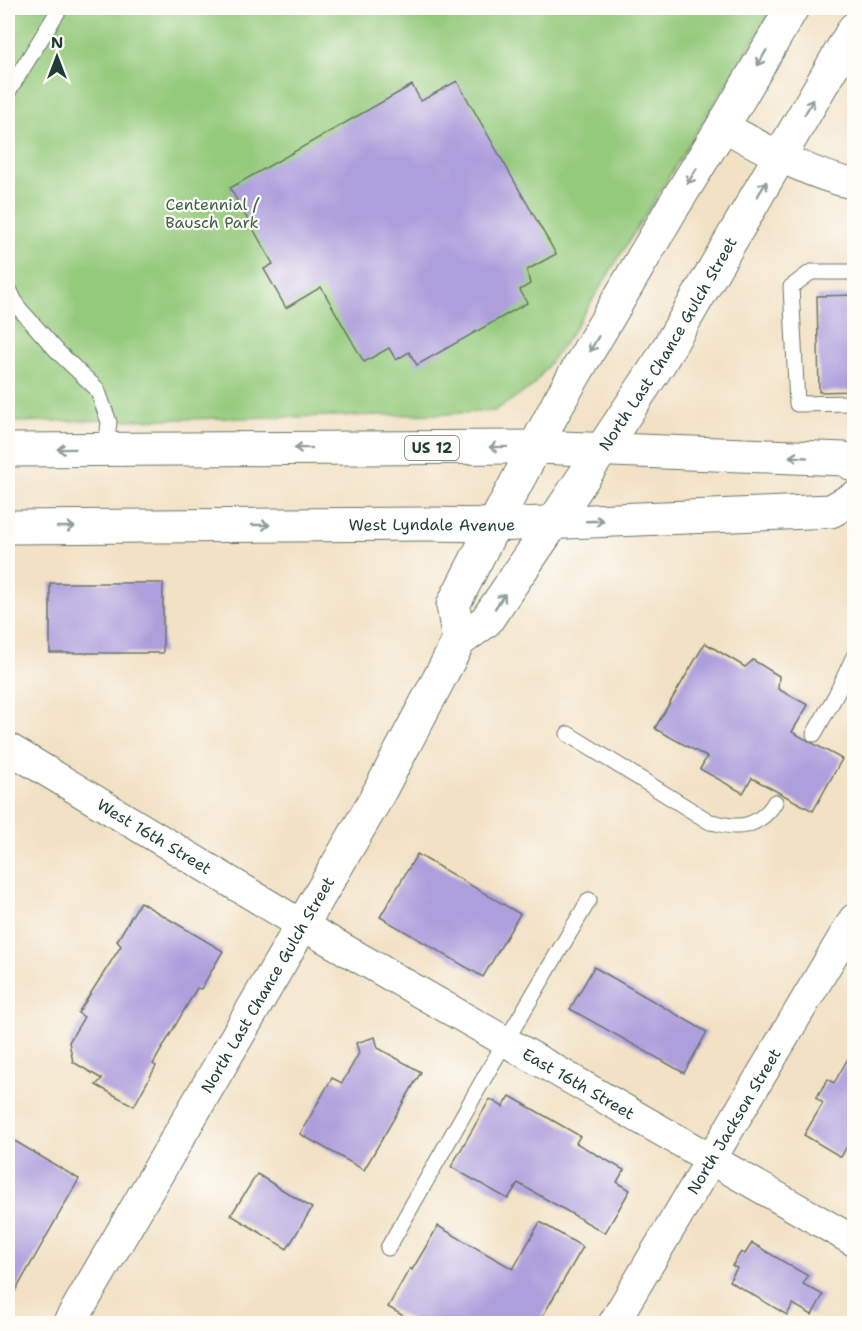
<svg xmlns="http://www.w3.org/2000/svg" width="862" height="1331" font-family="'Shantell Sans',sans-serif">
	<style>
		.green { fill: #94ca7c; stroke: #5a8458; stroke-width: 1.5 }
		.building { fill: #ad9edc }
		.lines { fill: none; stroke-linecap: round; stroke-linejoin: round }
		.lane-casing { stroke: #697666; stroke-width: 17 }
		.street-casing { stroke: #697666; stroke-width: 32 }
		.secondary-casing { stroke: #697666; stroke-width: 35 }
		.primary-casing { stroke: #697666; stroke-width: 35 }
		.highway-casing { stroke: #697666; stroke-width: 35 }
		.lane { stroke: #fff; stroke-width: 15 }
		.street { stroke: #fff; stroke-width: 30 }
		.secondary { stroke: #fff; stroke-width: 33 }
		.primary { stroke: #fff; stroke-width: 33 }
		.highway { stroke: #fff; stroke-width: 33 }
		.oneway { stroke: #8f9e9a }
		.labels { text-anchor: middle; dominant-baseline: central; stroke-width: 4.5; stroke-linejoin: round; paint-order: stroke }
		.shield { fill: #fdfcf7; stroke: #62766e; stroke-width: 1.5 }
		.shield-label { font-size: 15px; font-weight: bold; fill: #1f3d34 }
		.park-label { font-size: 16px; fill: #3c6046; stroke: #fdfcf7 }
		.street-label { font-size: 16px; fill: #1f3d34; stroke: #fdfcf7 }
	</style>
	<rect width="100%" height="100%" fill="#fdfcf7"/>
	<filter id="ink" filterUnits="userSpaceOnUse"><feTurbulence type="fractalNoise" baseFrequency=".0167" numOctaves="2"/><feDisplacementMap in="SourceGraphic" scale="12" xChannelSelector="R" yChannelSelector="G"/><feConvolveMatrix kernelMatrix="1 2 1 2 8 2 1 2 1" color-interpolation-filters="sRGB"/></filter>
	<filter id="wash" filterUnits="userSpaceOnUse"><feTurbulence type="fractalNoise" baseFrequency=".008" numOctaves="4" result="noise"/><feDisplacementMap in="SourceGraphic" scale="24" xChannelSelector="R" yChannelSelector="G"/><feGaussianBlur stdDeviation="1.35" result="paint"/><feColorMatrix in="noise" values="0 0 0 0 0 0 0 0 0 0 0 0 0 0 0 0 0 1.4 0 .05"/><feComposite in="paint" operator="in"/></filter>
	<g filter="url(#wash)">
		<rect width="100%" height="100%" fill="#f2e1c4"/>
		<!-- green -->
		<path class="green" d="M8 8H774L573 331 533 386 494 411 445 414 8 422Z"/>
		<g id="blocks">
			<!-- building -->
			<g class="building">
				<path d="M457 81 556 254 527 270 530 284 520 290 527 303 417 365 409 352 396 360 389 348 364 362 321 287 286 308 264 269 273 264 230 188 412 85 421 101Z"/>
				<path d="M854 295V391L819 392 817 296Z"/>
				<rect x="50" y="583" width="113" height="70"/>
				<path d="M705 643 745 667 753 660 779 676 778 689 808 705 792 732 842 759 813 811 752 778 743 793 700 769 707 757 657 730 655 728Z"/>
				<path d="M417 854 520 914 483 977 380 917Z"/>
				<path d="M140 902 223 951 201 989 197 988 153 1064 156 1066 134 1106 96 1085 102 1079 73 1062 69 1042 84 1017 78 1013 121 946 117 941Z"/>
				<path d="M594 967 707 1032 684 1073 570 1009Z"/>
				<path d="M375 1037 378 1048 421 1072 364 1170 300 1134 332 1078 342 1083 359 1053 356 1043Z"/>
				<path d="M854 1048V1134L841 1157 804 1135 823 1103 816 1098 828 1079 834 1083Z"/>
				<path d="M510 1096 580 1136 576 1143 624 1170 617 1182 630 1190 605 1233 518 1183 508 1199 451 1167 490 1099 503 1107Z"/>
				<path d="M8 1137 79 1179 8 1304Z"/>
				<path d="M257 1174 312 1208 287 1249 231 1215Z"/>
				<path d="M540 1222 583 1247 538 1324H413L414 1322 388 1307 410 1268 412 1270 438 1226 513 1269Z"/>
				<path d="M752 1243 808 1276 803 1284 823 1295 812 1315 793 1304 787 1315 729 1281 737 1268 732 1266 741 1252 745 1254Z"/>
			</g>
		</g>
	</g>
	<g filter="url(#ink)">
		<use href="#blocks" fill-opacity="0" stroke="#697666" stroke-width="1.5"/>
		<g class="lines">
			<!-- lane casing -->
			<g class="lane-casing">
				<g id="lane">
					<path d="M8 92 60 8"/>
					<path d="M854 272H811L791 287 797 404 854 403"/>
					<path d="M8 287 17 306 59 353 97 389 109 422 106 449"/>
					<path d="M568 734 710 822C718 823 727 826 735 826 752 827 767 816 775 802"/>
					<path d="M814 734 836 695 854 656"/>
					<path d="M388 1248 491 1066 589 900"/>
				</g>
			</g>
			<!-- street casing -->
			<g class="street-casing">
				<g id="street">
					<path d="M723 126C765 149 807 174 854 184"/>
					<path id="s1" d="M8 748 302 925 854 1241"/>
					<path id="s2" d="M613 1324 854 919"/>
				</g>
			</g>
			<!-- secondary casing -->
			<g class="secondary-casing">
				<g id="secondary">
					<path d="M459 641 453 605 494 525"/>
					<path id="s3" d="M69 1324 374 802 459 641 486 621 553 523"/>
				</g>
			</g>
			<!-- primary casing -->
			<g class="primary-casing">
				<g id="primary">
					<path id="s4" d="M553 523 660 362 854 29"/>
					<path d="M494 525 561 398 671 210 723 126 792 8"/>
				</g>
			</g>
			<!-- highway casing -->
			<g class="highway-casing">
				<g id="highway">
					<path d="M8 450 536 447 845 459 854 465"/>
					<path id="s5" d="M8 527 425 524 494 525 831 511 854 498"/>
				</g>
			</g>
			<!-- lane -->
			<use href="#lane" class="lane"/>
			<!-- street -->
			<use href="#street" class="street"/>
			<!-- secondary -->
			<use href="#secondary" class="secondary"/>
			<!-- primary -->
			<use href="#primary" class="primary"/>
			<!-- highway -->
			<use href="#highway" class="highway"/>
		</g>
		<!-- one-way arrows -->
		<defs><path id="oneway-shaft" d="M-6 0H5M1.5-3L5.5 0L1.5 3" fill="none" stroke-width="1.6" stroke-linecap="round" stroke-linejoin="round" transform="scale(1.5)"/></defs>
		<g class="oneway">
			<use href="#oneway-shaft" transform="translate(762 58) rotate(120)"/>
			<use href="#oneway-shaft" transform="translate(809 107) rotate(-60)"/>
			<use href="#oneway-shaft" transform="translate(692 176) rotate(122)"/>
			<use href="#oneway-shaft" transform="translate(762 189) rotate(-59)"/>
			<use href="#oneway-shaft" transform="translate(594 344) rotate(120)"/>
			<use href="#oneway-shaft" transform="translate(498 447) rotate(179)"/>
			<use href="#oneway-shaft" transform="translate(303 448) rotate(180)"/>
			<use href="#oneway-shaft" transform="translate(66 449) rotate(179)"/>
			<use href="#oneway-shaft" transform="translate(798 457) rotate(-177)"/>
			<use href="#oneway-shaft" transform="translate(595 521) rotate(-2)"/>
			<use href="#oneway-shaft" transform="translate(261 525)"/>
			<use href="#oneway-shaft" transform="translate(66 527)"/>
			<use href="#oneway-shaft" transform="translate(500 601) rotate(-56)"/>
		</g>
	</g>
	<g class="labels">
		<!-- shield labels -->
		<rect class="shield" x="405" y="436" width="54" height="24" rx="4.5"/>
		<g class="shield-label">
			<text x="432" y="448">US 12</text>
		</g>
		<!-- park labels -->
		<g class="park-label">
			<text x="212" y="204">Centennial /<tspan x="212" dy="18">Bausch Park</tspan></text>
		</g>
		<!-- street labels -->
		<g class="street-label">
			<text stroke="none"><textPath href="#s4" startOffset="213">North Last Chance Gulch Street</textPath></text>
			<text stroke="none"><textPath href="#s5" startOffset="424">West Lyndale Avenue</textPath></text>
			<text stroke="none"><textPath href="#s1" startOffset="171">West 16th Street</textPath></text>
			<text stroke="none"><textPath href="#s3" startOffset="393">North Last Chance Gulch Street</textPath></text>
			<text stroke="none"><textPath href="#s1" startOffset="662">East 16th Street</textPath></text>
			<text stroke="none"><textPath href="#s2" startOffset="236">North Jackson Street</textPath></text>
		</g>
	</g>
	<!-- margin -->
	<rect width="862" height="1331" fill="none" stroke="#fdfcf7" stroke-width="30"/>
	<!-- north arrow -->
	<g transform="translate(57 57)" stroke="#fdfcf7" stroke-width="4.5" paint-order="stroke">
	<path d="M0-4.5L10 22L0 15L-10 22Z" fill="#1f3d34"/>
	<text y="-9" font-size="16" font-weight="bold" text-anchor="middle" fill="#1f3d34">N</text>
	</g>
</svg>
